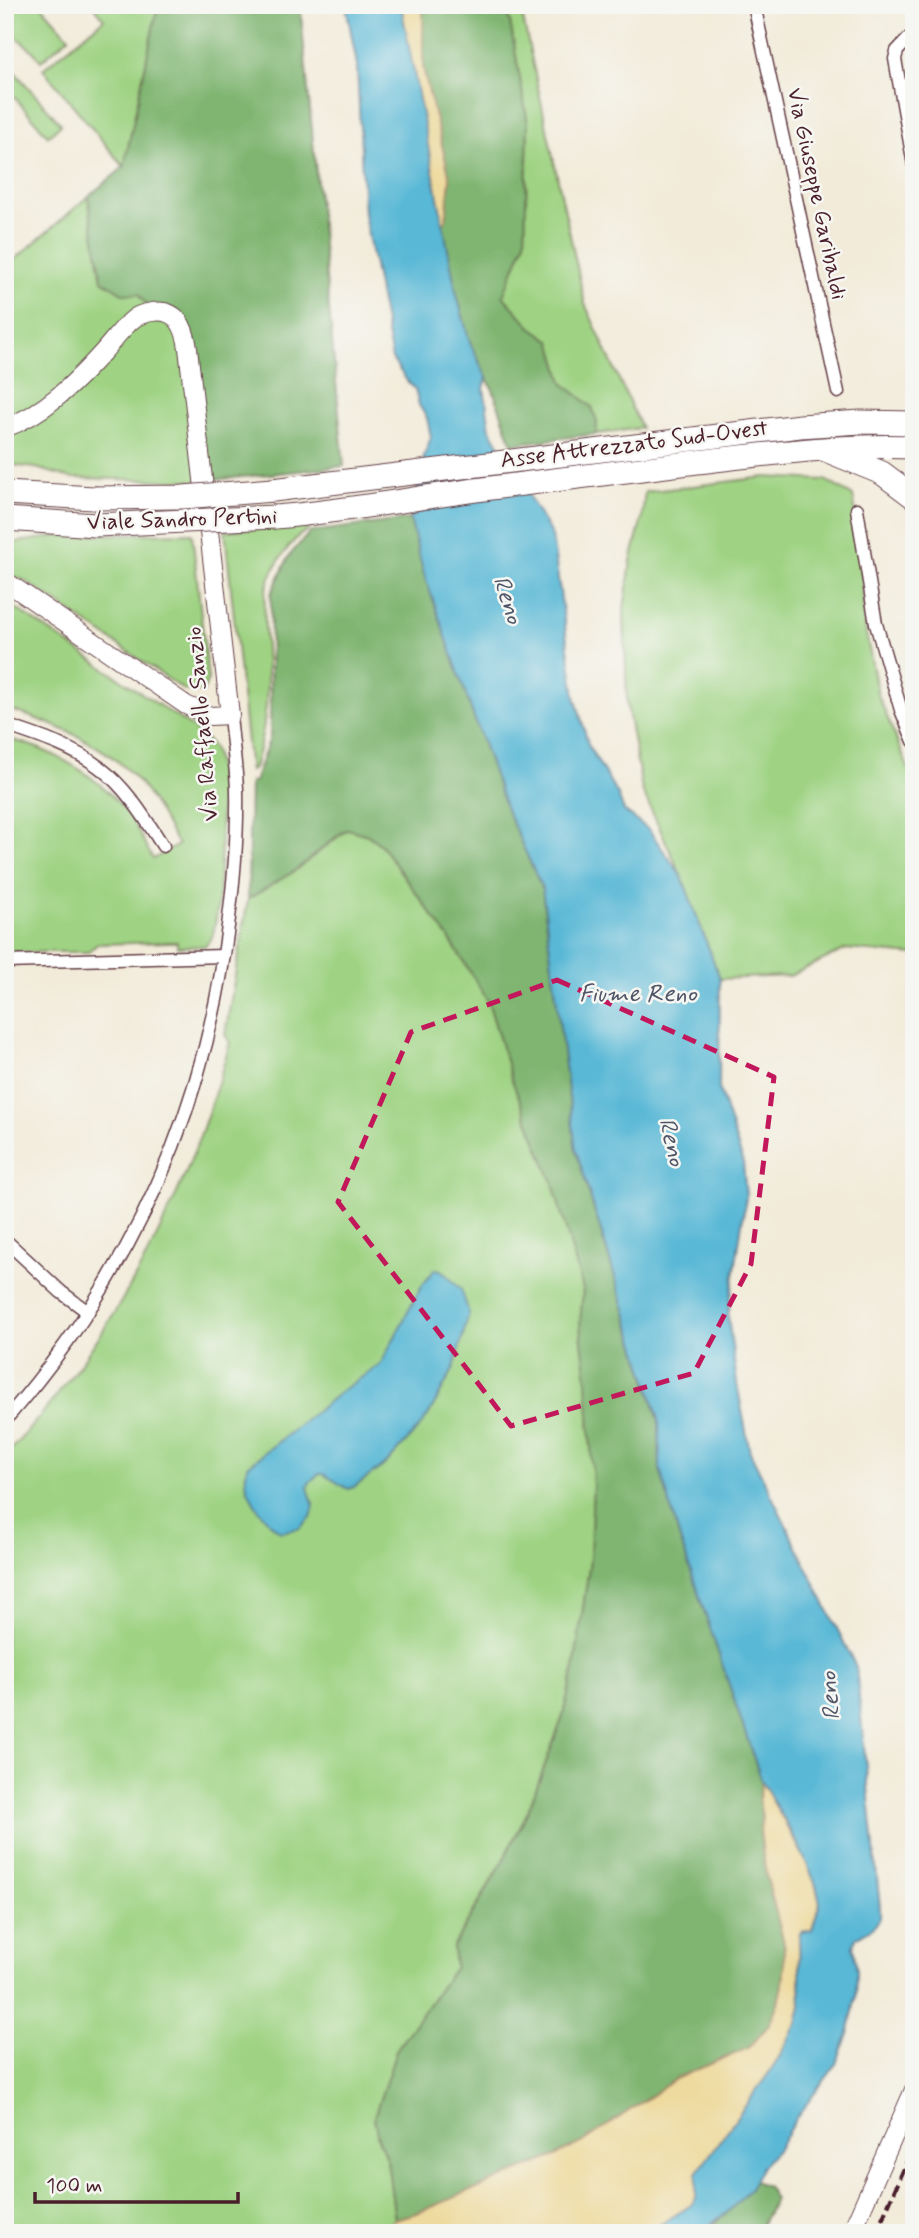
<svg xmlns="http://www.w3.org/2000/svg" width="919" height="2238" font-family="Mynerve,sans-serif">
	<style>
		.green { fill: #9fd383; stroke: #747957; stroke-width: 2 }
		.forest { fill: #7fb571; stroke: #646a4e; stroke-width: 2 }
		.sand { fill: #eeda9e; stroke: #9c7c64; stroke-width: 2 }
		.water { fill: #58b8d6; stroke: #516c80; stroke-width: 2 }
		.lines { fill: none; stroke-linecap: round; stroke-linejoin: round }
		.street-casing { stroke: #633e45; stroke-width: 15 }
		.secondary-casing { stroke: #633e45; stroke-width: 20 }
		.highway-casing { stroke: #633e45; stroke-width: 25 }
		.street { stroke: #fff; stroke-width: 12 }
		.secondary { stroke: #fff; stroke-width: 18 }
		.highway { stroke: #fff; stroke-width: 23 }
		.rail { stroke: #4a1f2b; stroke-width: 4.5; stroke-dasharray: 10 5; stroke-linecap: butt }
		.highway-bridge-casing { stroke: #633e45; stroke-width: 25; stroke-linecap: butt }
		.highway-bridge { stroke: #fff; stroke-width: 23 }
		.marked { fill: none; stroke: #c2185b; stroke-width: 5; stroke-dasharray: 14 9; stroke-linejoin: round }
		.labels { text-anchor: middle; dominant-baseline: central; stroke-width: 5; stroke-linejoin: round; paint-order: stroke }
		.street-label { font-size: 23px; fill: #4a1f2b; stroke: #f6f6f2 }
		.water-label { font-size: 24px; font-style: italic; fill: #4f5567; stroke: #f6f6f2 }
	</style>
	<rect width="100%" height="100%" fill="#f6f6f2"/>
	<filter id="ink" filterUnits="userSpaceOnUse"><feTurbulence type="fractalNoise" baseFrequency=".0143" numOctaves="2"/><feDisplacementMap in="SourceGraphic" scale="14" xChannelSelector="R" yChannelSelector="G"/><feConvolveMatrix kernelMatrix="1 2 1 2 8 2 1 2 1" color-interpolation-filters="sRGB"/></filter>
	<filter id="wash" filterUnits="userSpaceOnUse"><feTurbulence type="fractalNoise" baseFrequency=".00686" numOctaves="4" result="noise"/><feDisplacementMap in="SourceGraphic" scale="28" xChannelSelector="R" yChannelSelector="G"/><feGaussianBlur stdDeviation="1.57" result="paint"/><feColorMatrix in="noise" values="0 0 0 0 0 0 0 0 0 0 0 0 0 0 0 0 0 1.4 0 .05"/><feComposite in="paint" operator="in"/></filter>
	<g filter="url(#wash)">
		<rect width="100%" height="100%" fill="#f2ebd9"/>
		<!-- green -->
		<g class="green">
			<path d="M5 5H41L69 37 41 61 32 50 5 28Z"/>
			<path d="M93 5H158L124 167 43 69 104 19Z"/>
			<path d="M504 5H520L585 304 641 428 596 434 597 422 592 407 563 383 551 341 531 327 502 296 525 242 528 124 510 22Z"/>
			<path d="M5 61 61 124 48 136 5 86Z"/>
			<path d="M88 197 102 280 124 294H139L151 312 182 325 204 481 71 478 36 468 5 464V268Z"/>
			<path d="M765 477 825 480 853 496 860 537 864 623 878 695 912 777 914 955 846 949 790 976 720 979 682 877 642 790 627 704 624 610 631 561 642 518 645 492Z"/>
			<path d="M309 524V529C290 539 267 574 265 596 263 624 268 654 267 683 267 714 263 738 254 768L250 771 225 531Z"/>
			<path d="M192 533 208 679 203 692 184 690 27 582 5 572V544L65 535Z"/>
			<path d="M5 601 190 726C199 733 212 742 215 753 224 781 222 910 212 937 211 940 207 944 205 946L177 947V942H169L97 944 89 952H5V738C53 749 100 776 129 816 138 829 145 845 153 859L178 845C167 826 156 806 144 789 112 745 55 724 5 708Z"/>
			<path d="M348 829 368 835 381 845 449 938 488 1001 512 1080 553 1183 583 1289 580 1325 587 1380 593 1484 590 1561 574 1669 562 1719 528 1811 502 1863 453 1947 455 1967 397 2049 374 2117 378 2138 387 2160 395 2219 417 2213 551 2158 582 2143 677 2078 749 2048 768 2026 778 2004 784 1976V1943L767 1878 763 1855 760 1830 762 1817 759 1800 762 1782 812 1871 820 1903 812 1930 801 1932 799 1936 801 2005 797 2023 776 2063 698 2173 696 2198 693 2204 647 2233H5V1456C115 1338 188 1197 230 1042L225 1035 248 899 296 870Z"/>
		</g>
		<!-- forest -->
		<g class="forest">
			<path d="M158 5H300L344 466 204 481 185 332 151 312 139 294H124L102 280 88 197 124 167Z"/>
			<path d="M423 5H504L510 22 528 124 525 242 503 296 531 327 551 341 563 383 592 407 597 422 596 434 512 444 493 390 470 343 456 291 442 225 446 220 423 68Z"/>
			<path d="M410 519 424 574 506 809 542 888 576 1150 659 1421 660 1469 680 1539 762 1782 759 1800 762 1817 760 1830 763 1855 767 1878 784 1943V1975L778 2004 768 2026 749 2048 677 2078 582 2143 551 2158 417 2213 395 2219 387 2160 378 2138 374 2117 397 2049 455 1967 453 1947 502 1863 528 1811 562 1719 574 1669 590 1561 593 1484 587 1380 580 1325 583 1289 553 1183 512 1080 488 1001 449 938 381 845 368 835 348 829 342 832 296 870 248 899 250 782H254L270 738 271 594 289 556 310 532Z"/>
			<path d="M754 2181 767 2186 775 2199 757 2233H704L729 2211Z"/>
		</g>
		<!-- sand -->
		<g class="sand">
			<path d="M395 5H423V68L450 178 446 220 442 225 405 33Z"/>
			<path d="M762 1782 812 1871 820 1903 812 1930 799 1936 801 2005 797 2023 776 2063 698 2173 696 2198 693 2204 647 2233H381L395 2219 417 2213 551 2158 582 2143 677 2078 749 2048 768 2026 778 2004 784 1976V1943L767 1878 763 1855 760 1830 762 1817 759 1800Z"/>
		</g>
		<!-- water -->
		<g class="water">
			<path d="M346 5H401L456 291 470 343 487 378 484 388 490 429 552 536 575 696 589 747 618 795 624 811 649 830 682 877 720 979 719 1088 743 1162 746 1197 728 1316 737 1384 750 1452 856 1667 880 1908V1917L872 1928 856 1938 853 1946 857 1971 856 1997 848 2034 835 2066 796 2118 778 2149 762 2166 750 2189 729 2211 698 2233H647L693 2204 696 2198 697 2173 776 2063 797 2023 801 2006 799 1936 801 1932 812 1930 820 1903 816 1885 798 1844 762 1782 680 1539 660 1469 659 1420 576 1150 542 888 506 809 424 574 410 519 424 456 431 437 427 418 419 405 415 389 408 382 392 359 364 214 357 65Z"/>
			<path d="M435 1269 441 1270 461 1289 469 1313 454 1368 429 1414 418 1429 387 1463 354 1487 348 1489 323 1474H318L309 1483 308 1488 314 1506 311 1517 300 1528 281 1532C264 1521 238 1487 248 1466L344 1389 380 1365 421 1287Z"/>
		</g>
	</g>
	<g filter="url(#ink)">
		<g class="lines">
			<!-- street casing -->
			<g class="street-casing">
				<g id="street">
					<path d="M754 5 838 392"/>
					<path d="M914 33 897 51 895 59 914 165"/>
					<path d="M857 509 876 624 901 710 914 741"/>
					<path d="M5 725C37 736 71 746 99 767 126 787 145 818 163 846"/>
					<path d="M5 962 224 956"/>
					<path d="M5 1240 61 1292 88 1312"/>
					<path d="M5 1420C129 1279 205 1113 228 926 234 881 238 835 237 789 236 765 232 740 230 715"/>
				</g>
			</g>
			<!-- secondary casing -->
			<g class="secondary-casing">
				<g id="secondary">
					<path d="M5 428C44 414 75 383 103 352 113 341 124 325 136 317 141 314 146 313 152 312 177 308 185 327 188 348L230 715 210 716 186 705 5 581"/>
					<path d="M851 2233 914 2090"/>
				</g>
			</g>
			<!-- highway casing -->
			<g class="highway-casing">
				<g id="highway">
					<path d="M828 451 882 473 914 497"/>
					<path d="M273 490 800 426 861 422 914 423"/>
					<path d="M5 493 94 498"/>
					<path d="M275 517C348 511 419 497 491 488 560 479 628 471 697 462 769 454 841 444 914 447"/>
					<path d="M5 519 96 525"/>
				</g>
			</g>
			<!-- street -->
			<use href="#street" class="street"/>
			<!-- secondary -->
			<use href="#secondary" class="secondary"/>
			<!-- highway -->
			<use href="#highway" class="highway"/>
			<!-- rail -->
			<path class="rail" d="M876 2233 914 2146"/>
			<!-- highway-bridge casing -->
			<g class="highway-bridge-casing">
				<g id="highway-bridge">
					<path d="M94 498 183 497 273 490"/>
					<path d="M96 525 275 517"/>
				</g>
			</g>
			<!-- highway-bridge -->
			<use href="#highway-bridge" class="highway-bridge"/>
		</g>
	</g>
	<!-- marked area -->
	<path class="marked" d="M557 980 774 1077 751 1264 694 1373 511 1426 338 1202 411 1032Z"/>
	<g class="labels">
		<!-- street labels -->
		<g class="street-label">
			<text transform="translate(816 194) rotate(78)">Via Giuseppe Garibaldi</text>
			<text transform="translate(634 445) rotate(-7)">Asse Attrezzato Sud-Ovest</text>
			<text transform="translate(182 520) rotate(-2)">Viale Sandro Pertini</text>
			<text transform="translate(203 724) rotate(-95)">Via Raffaello Sanzio</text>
		</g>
		<!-- water labels -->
		<g class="water-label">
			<text transform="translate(507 600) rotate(72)">Reno</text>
			<text x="638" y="994">Fiume Reno</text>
			<text transform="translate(671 1142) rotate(77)">Reno</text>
			<text transform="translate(831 1696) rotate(-95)">Reno</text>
		</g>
	</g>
	<!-- margin -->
	<rect width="919" height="2238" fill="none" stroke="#f6f6f2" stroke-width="28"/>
	<!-- scale -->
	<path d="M35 2192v10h203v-10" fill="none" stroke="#4a1f2b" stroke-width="3.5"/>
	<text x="46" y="2192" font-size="21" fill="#4a1f2b" stroke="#f6f6f2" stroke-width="5" paint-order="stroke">100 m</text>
</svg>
